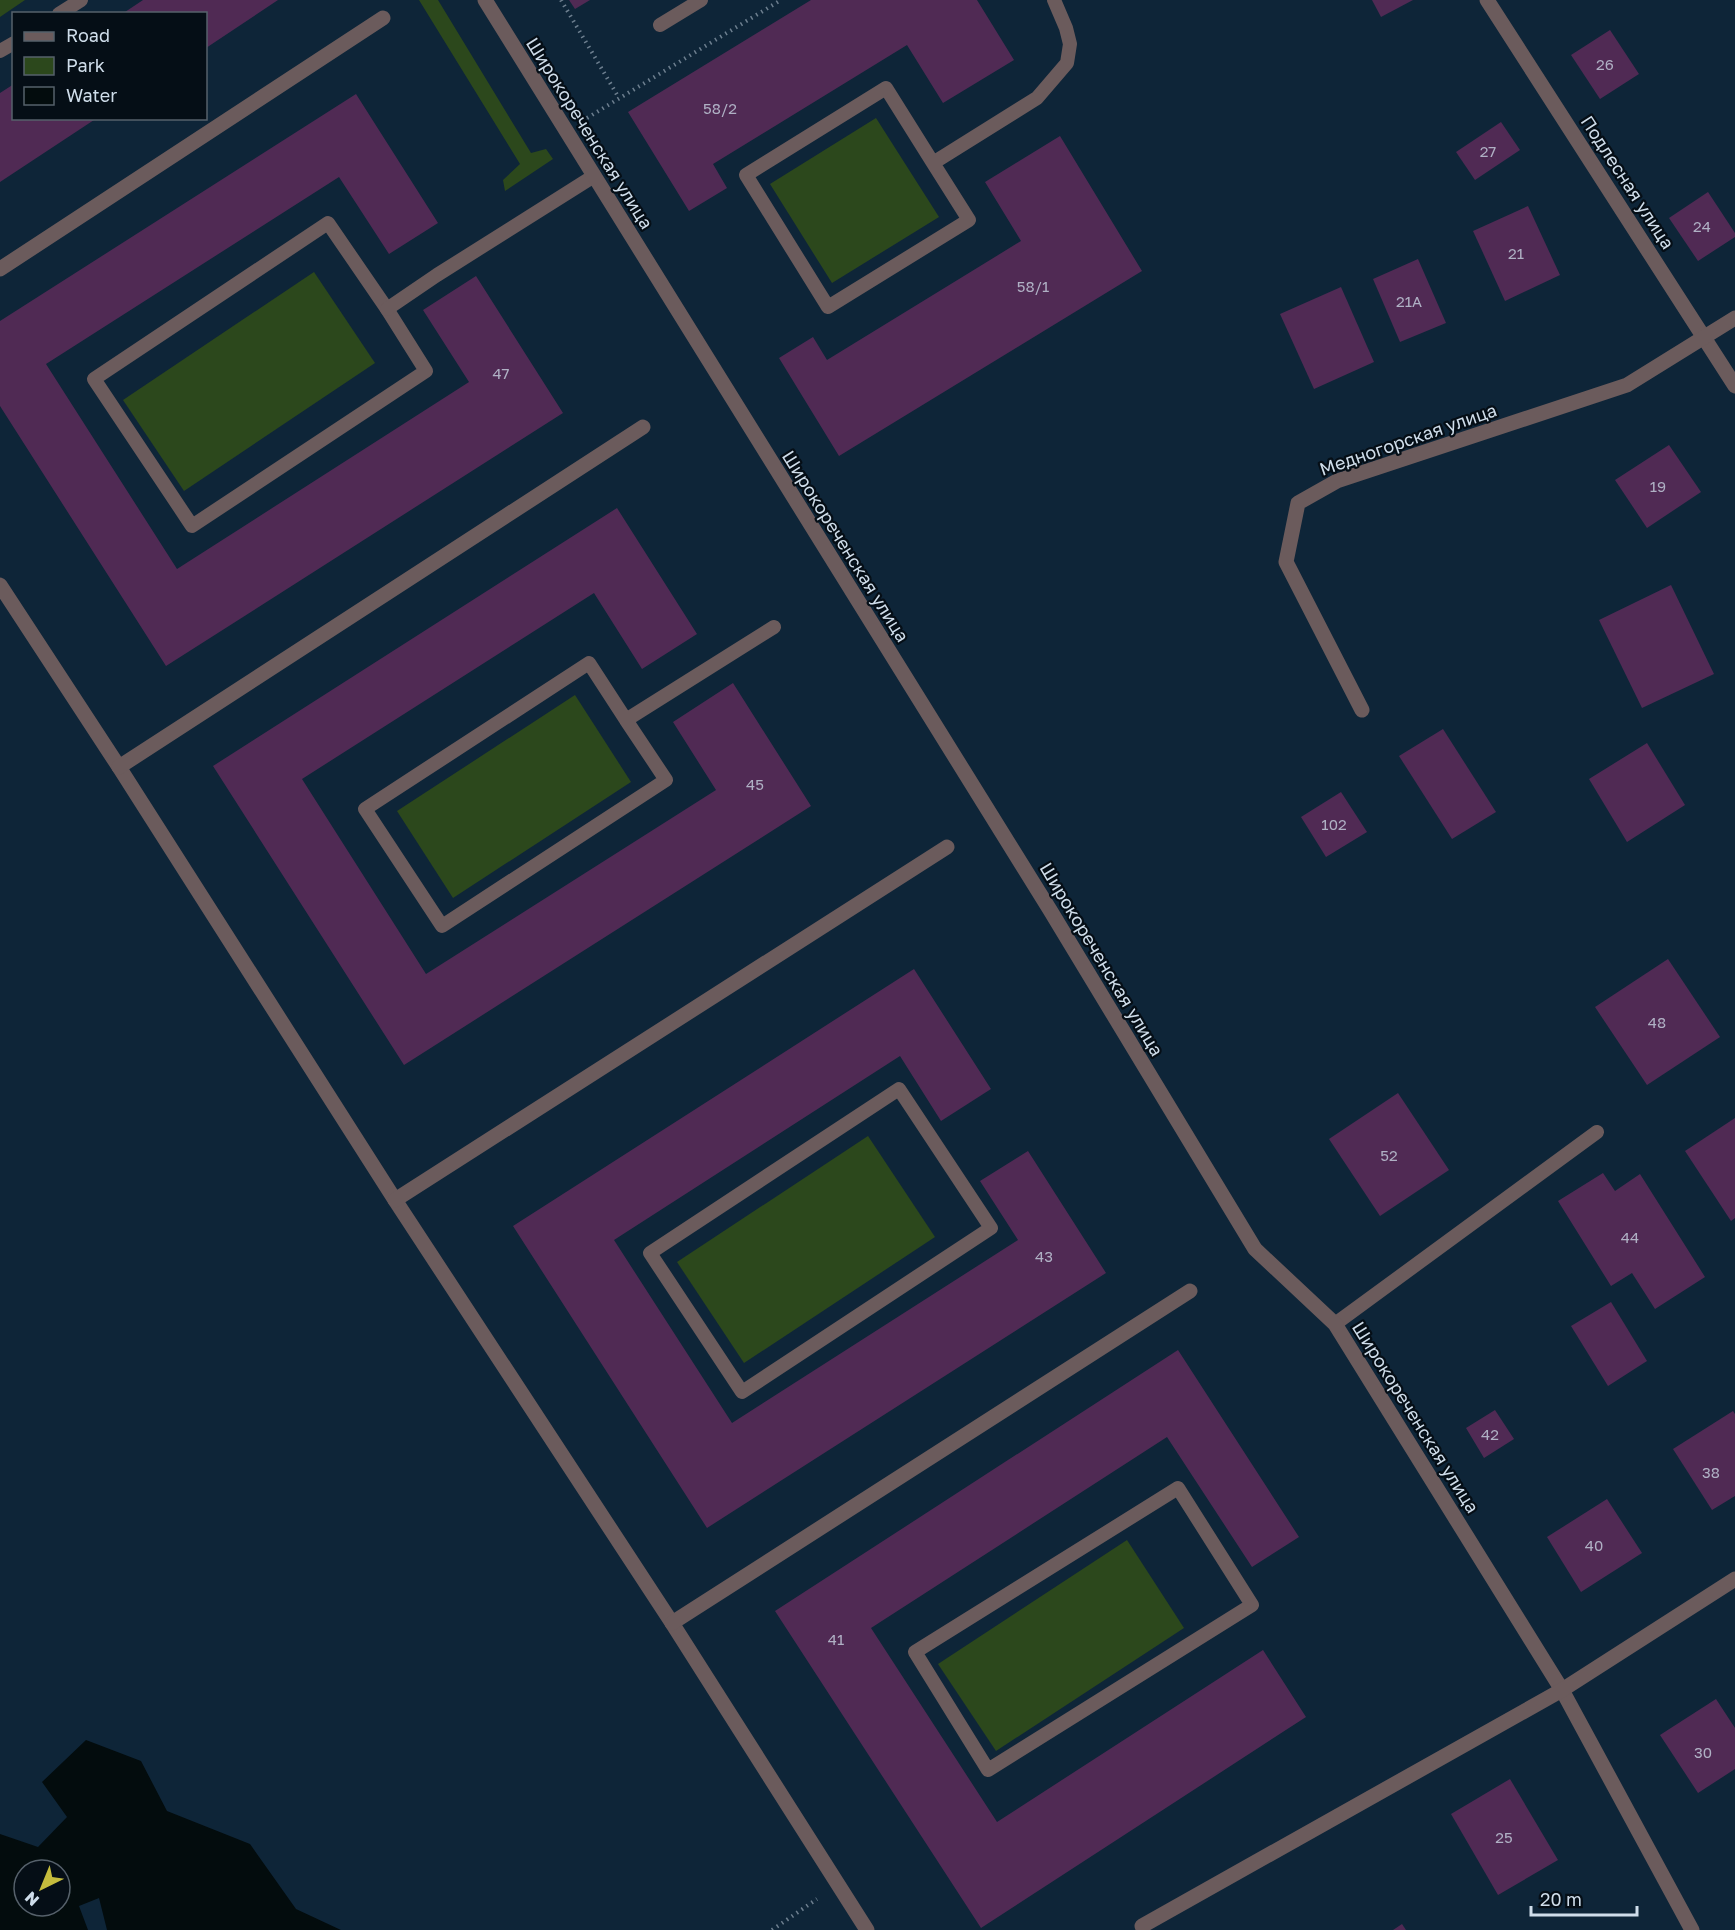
<svg xmlns="http://www.w3.org/2000/svg" width="1735" height="1930" font-family="'Golos Text',sans-serif">
	<style>
		.green { fill: #2c481c }
		.water { fill: #030c0d; fill-rule: evenodd }
		.building { fill: #502a54 }
		.lines { fill: none; stroke-linecap: round; stroke-linejoin: round }
		.path { stroke: #6d7f8f; stroke-width: 4; stroke-dasharray: 1.5 4.5; stroke-linecap: butt }
		.lane { stroke: #6b5b5c; stroke-width: 14 }
		.street { stroke: #6b5b5c; stroke-width: 15 }
		.labels { text-anchor: middle; dominant-baseline: central; stroke-width: 4.5; stroke-linejoin: round; paint-order: stroke }
		.number-label { font-size: 15px; fill: #afb0c4 }
		.street-label { font-size: 18px; fill: #cfddea; stroke: #050e16 }
	</style>
	<rect width="100%" height="100%" fill="#0e2538"/>
	<!-- green -->
	<g class="green">
		<path d="M0 0H25L0 17Z"/>
		<path d="M419 0H438L531 153 546 149 553 159 505 191 503 180 520 164Z"/>
		<path d="M876 118 939 217 832 283 770 184Z"/>
		<path d="M314 272 375 363 184 491 123 400Z"/>
		<path d="M575 695 631 782 453 898 397 811Z"/>
		<path d="M868 1136 935 1237 744 1363 677 1262Z"/>
		<path d="M1127 1540 1184 1628 996 1751 938 1664Z"/>
	</g>
	<!-- water -->
	<path class="water" d="M86 1740 141 1761 167 1811 250 1844 296 1909 341 1930H107L99 1898 79 1906 88 1930H0V1834L38 1847 67 1817 42 1782ZM24 1870H60V1906H24Z"/>
	<!-- building -->
	<g class="building">
		<path d="M143 0H278L206 48V14H122Z"/>
		<path d="M569 0H590L575 9Z"/>
		<path d="M811 0H977L1014 60 943 103 907 45 713 164 727 188 689 211 628 112Z"/>
		<path d="M1372 0H1413L1381 17Z"/>
		<path d="M1610 30 1639 74 1600 99 1571 55Z"/>
		<path d="M14 84V118H97L0 182V93Z"/>
		<path d="M356 94 438 223 389 254 339 177 46 364 177 569 469 382 423 310 476 276 563 413 166 666 0 406V321Z"/>
		<path d="M1501 122 1520 150 1475 180 1456 152Z"/>
		<path d="M1060 136 1142 271 839 456 779 358 813 337 827 360 1021 241 985 182Z"/>
		<path d="M1708 192 1735 233V237L1698 261 1669 218Z"/>
		<path d="M1528 206 1560 275 1505 301 1473 231Z"/>
		<path d="M1418 259 1446 323 1400 342 1373 279Z"/>
		<path d="M1341 287 1374 362 1314 389 1280 314Z"/>
		<path d="M1669 445 1701 492 1647 528 1615 480Z"/>
		<path d="M617 508 697 634 642 669 594 593 302 779 426 974 716 790 673 722 733 683 811 806 404 1065 213 766Z"/>
		<path d="M1671 585 1714 674 1642 708 1599 620Z"/>
		<path d="M1443 729 1496 812 1452 839 1399 756Z"/>
		<path d="M1647 743 1685 805 1627 842 1589 779Z"/>
		<path d="M1341 792 1367 832 1326 857 1301 817Z"/>
		<path d="M1668 959 1720 1037 1647 1085 1595 1007Z"/>
		<path d="M914 969 991 1089 941 1121 900 1056 614 1240 732 1423 1018 1240 980 1181 1028 1151 1106 1273 707 1528 513 1226Z"/>
		<path d="M1398 1093 1449 1170 1380 1216 1329 1139Z"/>
		<path d="M1735 1118V1218L1731 1221 1685 1151Z"/>
		<path d="M1603 1173 1615 1191 1640 1174 1705 1277 1655 1309 1632 1273 1611 1286 1558 1201Z"/>
		<path d="M1611 1302 1647 1361 1608 1386 1571 1326Z"/>
		<path d="M1178 1350 1299 1537 1252 1567 1167 1437 871 1628 997 1822 1263 1650 1306 1717 981 1928 775 1611Z"/>
		<path d="M1495 1410 1514 1439 1484 1458 1466 1428Z"/>
		<path d="M1733 1411 1735 1414V1496L1712 1510 1673 1449Z"/>
		<path d="M1607 1499 1642 1553 1581 1592 1547 1537Z"/>
		<path d="M1716 1699 1735 1728V1769L1698 1793 1660 1735Z"/>
		<path d="M1510 1779 1558 1860 1498 1895 1451 1814Z"/>
		<path d="M1402 1924 1406 1930H1393Z"/>
	</g>
	<g class="lines">
		<!-- path -->
		<g class="path">
			<path d="M561 0 619 98"/>
			<path d="M587 118 781 0"/>
			<path d="M772 1930 817 1899"/>
		</g>
		<!-- lane -->
		<g class="lane">
			<path d="M59 14 81 0"/>
			<path d="M660 25 701 0"/>
			<path d="M0 51 14 43"/>
			<path d="M933 163 886 88 746 175 828 307 969 220 933 163 1037 98 1067 63 1070 44 1066 28 1054 0"/>
			<path d="M328 223 387 309 426 371 192 526 94 379Z"/>
			<path d="M387 309 437 275 594 176"/>
			<path d="M626 720 666 780 442 926 365 809 589 663 626 720 774 627"/>
			<path d="M899 1089 991 1228 742 1392 650 1253Z"/>
			<path d="M1335 1324 1597 1132"/>
			<path d="M1178 1488 1252 1605 988 1770 915 1652Z"/>
		</g>
		<!-- street -->
		<g class="street">
			<path d="M485 0 1050 910 1255 1249 1335 1324 1562 1690 1692 1930"/>
			<path d="M1487 0 1735 386"/>
			<path d="M0 269 383 18"/>
			<path d="M0 585 119 767 395 1200 672 1623 867 1930"/>
			<path d="M1362 710 1286 562 1298 503 1337 481 1627 385 1735 318"/>
			<path d="M119 767 643 427"/>
			<path d="M395 1200 947 847"/>
			<path d="M672 1623 1190 1291"/>
			<path d="M1142 1926 1562 1690 1735 1579"/>
		</g>
	</g>
	<g class="labels">
		<!-- number labels -->
		<g class="number-label">
			<text x="1605" y="64">26</text>
			<text x="720" y="108">58/2</text>
			<text x="1488" y="151">27</text>
			<text x="1702" y="226">24</text>
			<text x="1516" y="253">21</text>
			<text x="1033" y="286">58/1</text>
			<text x="1409" y="301">21А</text>
			<text x="501" y="373">47</text>
			<text x="1658" y="486">19</text>
			<text x="755" y="784">45</text>
			<text x="1334" y="824">102</text>
			<text x="1657" y="1022">48</text>
			<text x="1389" y="1155">52</text>
			<text x="1630" y="1237">44</text>
			<text x="1044" y="1256">43</text>
			<text x="1490" y="1434">42</text>
			<text x="1711" y="1472">38</text>
			<text x="1594" y="1545">40</text>
			<text x="836" y="1639">41</text>
			<text x="1703" y="1752">30</text>
			<text x="1504" y="1837">25</text>
		</g>
		<!-- street labels -->
		<g class="street-label">
			<text transform="translate(590 133) rotate(58)">Широкореченская улица</text>
			<text transform="translate(1628 182) rotate(57)">Подлесная улица</text>
			<text transform="translate(1408 439) rotate(-19)">Медногорская улица</text>
			<text transform="translate(846 546) rotate(58)">Широкореченская улица</text>
			<text transform="translate(1102 959) rotate(59)">Широкореченская улица</text>
			<text transform="translate(1416 1417) rotate(58)">Широкореченская улица</text>
		</g>
	</g>
	<!-- legend -->
	<rect x="12" y="12" width="195" height="108" fill="#050e16" stroke="#56616b" stroke-width="1.5"/>
	<rect x="24" y="32" width="30" height="9" fill="#6b5b5c" stroke="#56616b" stroke-width="1.5"/>
	<text x="66" y="42" font-size="18" fill="#cfddea">Road</text>
	<rect x="24" y="57" width="30" height="18" fill="#2c481c" stroke="#56616b" stroke-width="1.5"/>
	<text x="66" y="72" font-size="18" fill="#cfddea">Park</text>
	<rect x="24" y="87" width="30" height="18" fill="#030c0d" stroke="#56616b" stroke-width="1.5"/>
	<text x="66" y="102" font-size="18" fill="#cfddea">Water</text>
	<!-- north arrow -->
	<g transform="translate(42 1888) rotate(223)"><circle r="28" fill="#050e16" stroke="#56616b" stroke-width="1.5"/>
	<path d="M0-4.5L10 22L0 15L-10 22Z" fill="#c5bc3d"/>
	<text y="-9" font-size="16" font-weight="bold" text-anchor="middle" fill="#cfddea">N</text>
	</g>
	<!-- scale -->
	<path d="M1531 1906v9h106v-9" fill="none" stroke="#cfddea" stroke-width="3"/>
	<text x="1540" y="1906" font-size="18" fill="#cfddea" stroke="#050e16" stroke-width="4.5" paint-order="stroke">20 m</text>
</svg>
